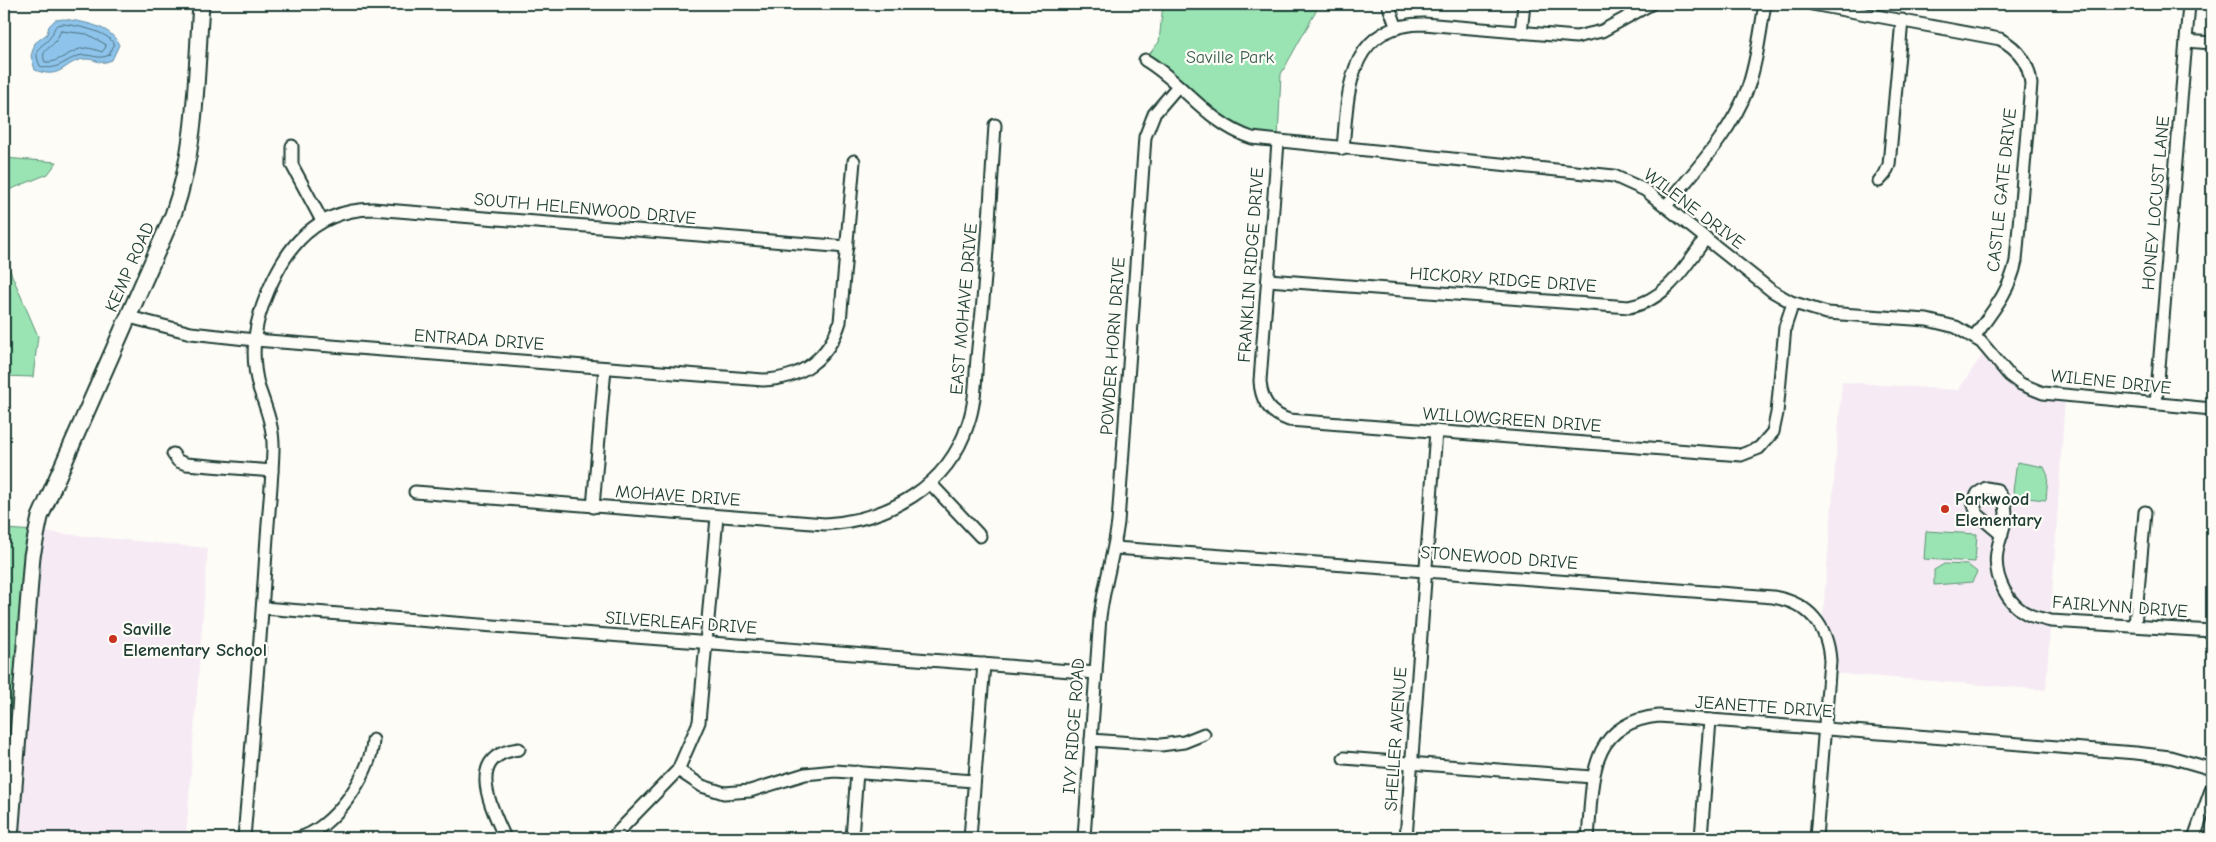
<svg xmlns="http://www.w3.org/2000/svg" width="2216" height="842" font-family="'Comic Neue',sans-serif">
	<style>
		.built { fill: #f6ebf4 }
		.green { fill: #9ae4b3; stroke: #5c9074 }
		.water { fill: #8ec3eb; stroke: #628da2 }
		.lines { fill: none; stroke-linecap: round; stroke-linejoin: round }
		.shore { stroke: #4b737d; stroke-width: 1 }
		.minor-casing { stroke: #1f3d34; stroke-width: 15 }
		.major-casing { stroke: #1f3d34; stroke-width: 19 }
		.minor { stroke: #fdfcf7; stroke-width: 11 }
		.major { stroke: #fdfcf7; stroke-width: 15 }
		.poi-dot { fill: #c8321e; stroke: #fdfcf7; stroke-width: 2 }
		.labels { text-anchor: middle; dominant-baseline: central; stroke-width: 4.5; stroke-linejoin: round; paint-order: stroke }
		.park-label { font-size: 18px; fill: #385e4d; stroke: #fdfcf7 }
		.street-label { font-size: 18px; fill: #1f3d34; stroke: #fdfcf7 }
		.poi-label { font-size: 18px; font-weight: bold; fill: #1f3d34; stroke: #fdfcf7; text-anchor: start }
	</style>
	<rect width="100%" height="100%" fill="#fdfcf7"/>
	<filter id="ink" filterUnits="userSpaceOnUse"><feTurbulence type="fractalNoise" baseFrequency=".02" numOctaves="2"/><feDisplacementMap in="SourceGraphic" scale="10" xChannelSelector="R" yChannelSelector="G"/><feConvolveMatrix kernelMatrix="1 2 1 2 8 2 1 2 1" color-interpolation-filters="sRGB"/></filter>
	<g filter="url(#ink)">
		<!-- built -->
		<g class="built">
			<path d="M1987 348 2009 375 2065 397 2046 690 1829 673 1822 627 1842 382 1958 390Z"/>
			<path d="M36 531 208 548 186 838H10Z"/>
		</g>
		<!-- green -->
		<g class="green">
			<path d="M1163 4H1320L1281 74 1278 138 1263 137 1231 125 1147 57 1159 42Z"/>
			<path d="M4 158 57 162 48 174 4 192Z"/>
			<path d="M4 266H8L38 336 33 377 4 376Z"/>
			<path d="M2017 462 2044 467 2048 476 2046 500 2017 497 2013 491Z"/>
			<path d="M4 529 36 531 14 789 4 788Z"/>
			<path d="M1926 531 1977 534 1975 562 1924 559Z"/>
			<path d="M1944 564 1968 565 1977 572 1972 582 1934 585V570Z"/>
		</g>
		<!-- water -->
		<path class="water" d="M64 19C82 22 111 25 119 45L112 60C97 66 99 59 86 59 64 60 63 81 35 70L31 56 35 43 47 34 49 26 55 20Z"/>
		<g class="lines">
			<!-- shore -->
			<g class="shore">
				<path d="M64 24C77 26 109 31 114 45L109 55C98 61 89 52 78 56 64 61 55 72 40 66 31 45 44 48 51 36 54 32 53 29 57 25Z"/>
				<path d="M61 31 87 34 105 44 106 47 102 52C97 50 91 48 86 48 72 48 59 64 45 62 40 51 49 49 55 42 58 38 59 34 61 31Z"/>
			</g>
			<!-- minor casing -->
			<g class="minor-casing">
				<g id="minor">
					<path d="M1388 4 1397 28"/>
					<path d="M1812 4 2000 39C2019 49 2029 63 2031 84L2016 261C2010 291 1992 312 1974 337"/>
					<path d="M1521 33 1524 4"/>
					<path d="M2186 41 2212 43"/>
					<path d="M1145 60C1184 83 1207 123 1252 138L1614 176 1645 190 1772 291 1791 302 1827 313 1927 320 1956 327 1981 342 2009 375 2021 384 2043 393 2212 409"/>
					<path d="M1278 142 1260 381C1261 400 1270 414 1289 420L1741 455 1759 448 1773 432 1777 413 1785 327 1793 303"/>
					<path d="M292 146V165L322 221"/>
					<path d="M1343 149C1348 92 1347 24 1424 24L1576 37 1602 31 1651 4"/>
					<path d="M1879 181 1885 174 1889 165 1902 20"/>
					<path d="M1666 206C1695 170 1730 134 1747 90 1757 63 1760 32 1765 4"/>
					<path d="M1268 280 1629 307C1667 300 1685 266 1706 238"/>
					<path d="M129 317 191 333 255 340 763 380C801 379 829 358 840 322L854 161"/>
					<path d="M2156 404 2189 4"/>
					<path d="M173 454 178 461 186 464 272 471"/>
					<path d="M931 484 980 536"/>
					<path d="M415 492 825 524C888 520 948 487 968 424 974 407 975 390 976 372 977 352 980 331 982 311 988 249 991 187 995 125"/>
					<path d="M593 507 605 368"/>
					<path d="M2002 535 1977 514 1973 502 1978 493 1986 488 1997 490C2015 513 2001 528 1997 552 1993 577 2008 607 2032 616 2038 618 2044 619 2051 621L2212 631"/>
					<path d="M1115 548 1773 597C1809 603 1828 626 1830 661L1816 838"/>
					<path d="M263 608 1096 673"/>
					<path d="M2135 625 2145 512"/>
					<path d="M1091 740 1161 745 1184 742 1204 734"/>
					<path d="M1344 758 1592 777"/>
					<path d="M678 770 702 786 724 793 750 791 805 774 835 771 974 781"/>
					<path d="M1084 837 1100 617C1104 585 1114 554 1118 522L1145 137 1154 114 1178 86"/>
					<path d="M244 838C252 743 260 647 266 552 268 518 272 484 273 450 274 428 266 408 259 388 252 363 253 337 260 313 279 256 308 210 373 209L847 247"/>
					<path d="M298 838C332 831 372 773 373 740"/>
					<path d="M505 838C491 806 464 756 519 749"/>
					<path d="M612 838 678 770 699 722 717 517"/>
					<path d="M852 838 857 772"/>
					<path d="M970 838 984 664"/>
					<path d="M1406 838 1436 431"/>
					<path d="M1588 838C1593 782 1587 723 1659 716L2136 753 2170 757 2212 769"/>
					<path d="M1701 838 1710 720"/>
					<path d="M2194 838 2212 787"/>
				</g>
			</g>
			<!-- major casing -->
			<g class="major-casing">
				<path id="major" d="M10 838 32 556 40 517 173 215C197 148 196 74 201 4"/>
			</g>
			<!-- minor -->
			<use href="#minor" class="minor"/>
			<!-- major -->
			<use href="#major" class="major"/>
		</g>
	</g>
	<!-- markers -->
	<g class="poi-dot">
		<circle cx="1945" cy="509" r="5"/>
		<circle cx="113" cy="639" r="5"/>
	</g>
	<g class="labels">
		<!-- park labels -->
		<g class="park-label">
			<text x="1230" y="57">Saville Park</text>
		</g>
		<!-- street labels -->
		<g class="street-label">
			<text transform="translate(2002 190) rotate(-84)">CASTLE GATE DRIVE</text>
			<text transform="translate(2156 203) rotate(-85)">HONEY LOCUST LANE</text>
			<text transform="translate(585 209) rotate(5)">SOUTH HELENWOOD DRIVE</text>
			<text transform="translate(1694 209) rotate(37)">WILENE DRIVE</text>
			<text transform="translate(1251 265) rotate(-86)">FRANKLIN RIDGE DRIVE</text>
			<text transform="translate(130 267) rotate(-66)">KEMP ROAD</text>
			<text transform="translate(1503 280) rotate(4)">HICKORY RIDGE DRIVE</text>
			<text transform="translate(964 309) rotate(-85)">EAST MOHAVE DRIVE</text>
			<text transform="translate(479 340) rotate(4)">ENTRADA DRIVE</text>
			<text transform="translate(1113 346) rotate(-86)">POWDER HORN DRIVE</text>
			<text transform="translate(2111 382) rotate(6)">WILENE DRIVE</text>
			<text transform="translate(1512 420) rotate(4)">WILLOWGREEN DRIVE</text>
			<text transform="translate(678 496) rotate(4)">MOHAVE DRIVE</text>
			<text transform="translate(1499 558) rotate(4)">STONEWOOD DRIVE</text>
			<text transform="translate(2120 607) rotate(4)">FAIRLYNN DRIVE</text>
			<text transform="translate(681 623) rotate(4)">SILVERLEAF DRIVE</text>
			<text transform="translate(1764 707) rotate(4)">JEANETTE DRIVE</text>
			<text transform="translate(1074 726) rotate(-86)">IVY RIDGE ROAD</text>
			<text transform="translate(1396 739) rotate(-86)">SHELLER AVENUE</text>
		</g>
		<!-- poi labels -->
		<g class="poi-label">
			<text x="1955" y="499">Parkwood<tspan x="1955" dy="21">Elementary</tspan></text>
			<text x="123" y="629">Saville<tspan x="123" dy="21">Elementary School</tspan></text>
		</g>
	</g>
	<!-- margin -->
	<rect width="2216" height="842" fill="none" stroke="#fdfcf7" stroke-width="20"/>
	<rect x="10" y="10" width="2196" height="822" fill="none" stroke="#1f3d34" stroke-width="2" filter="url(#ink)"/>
</svg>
